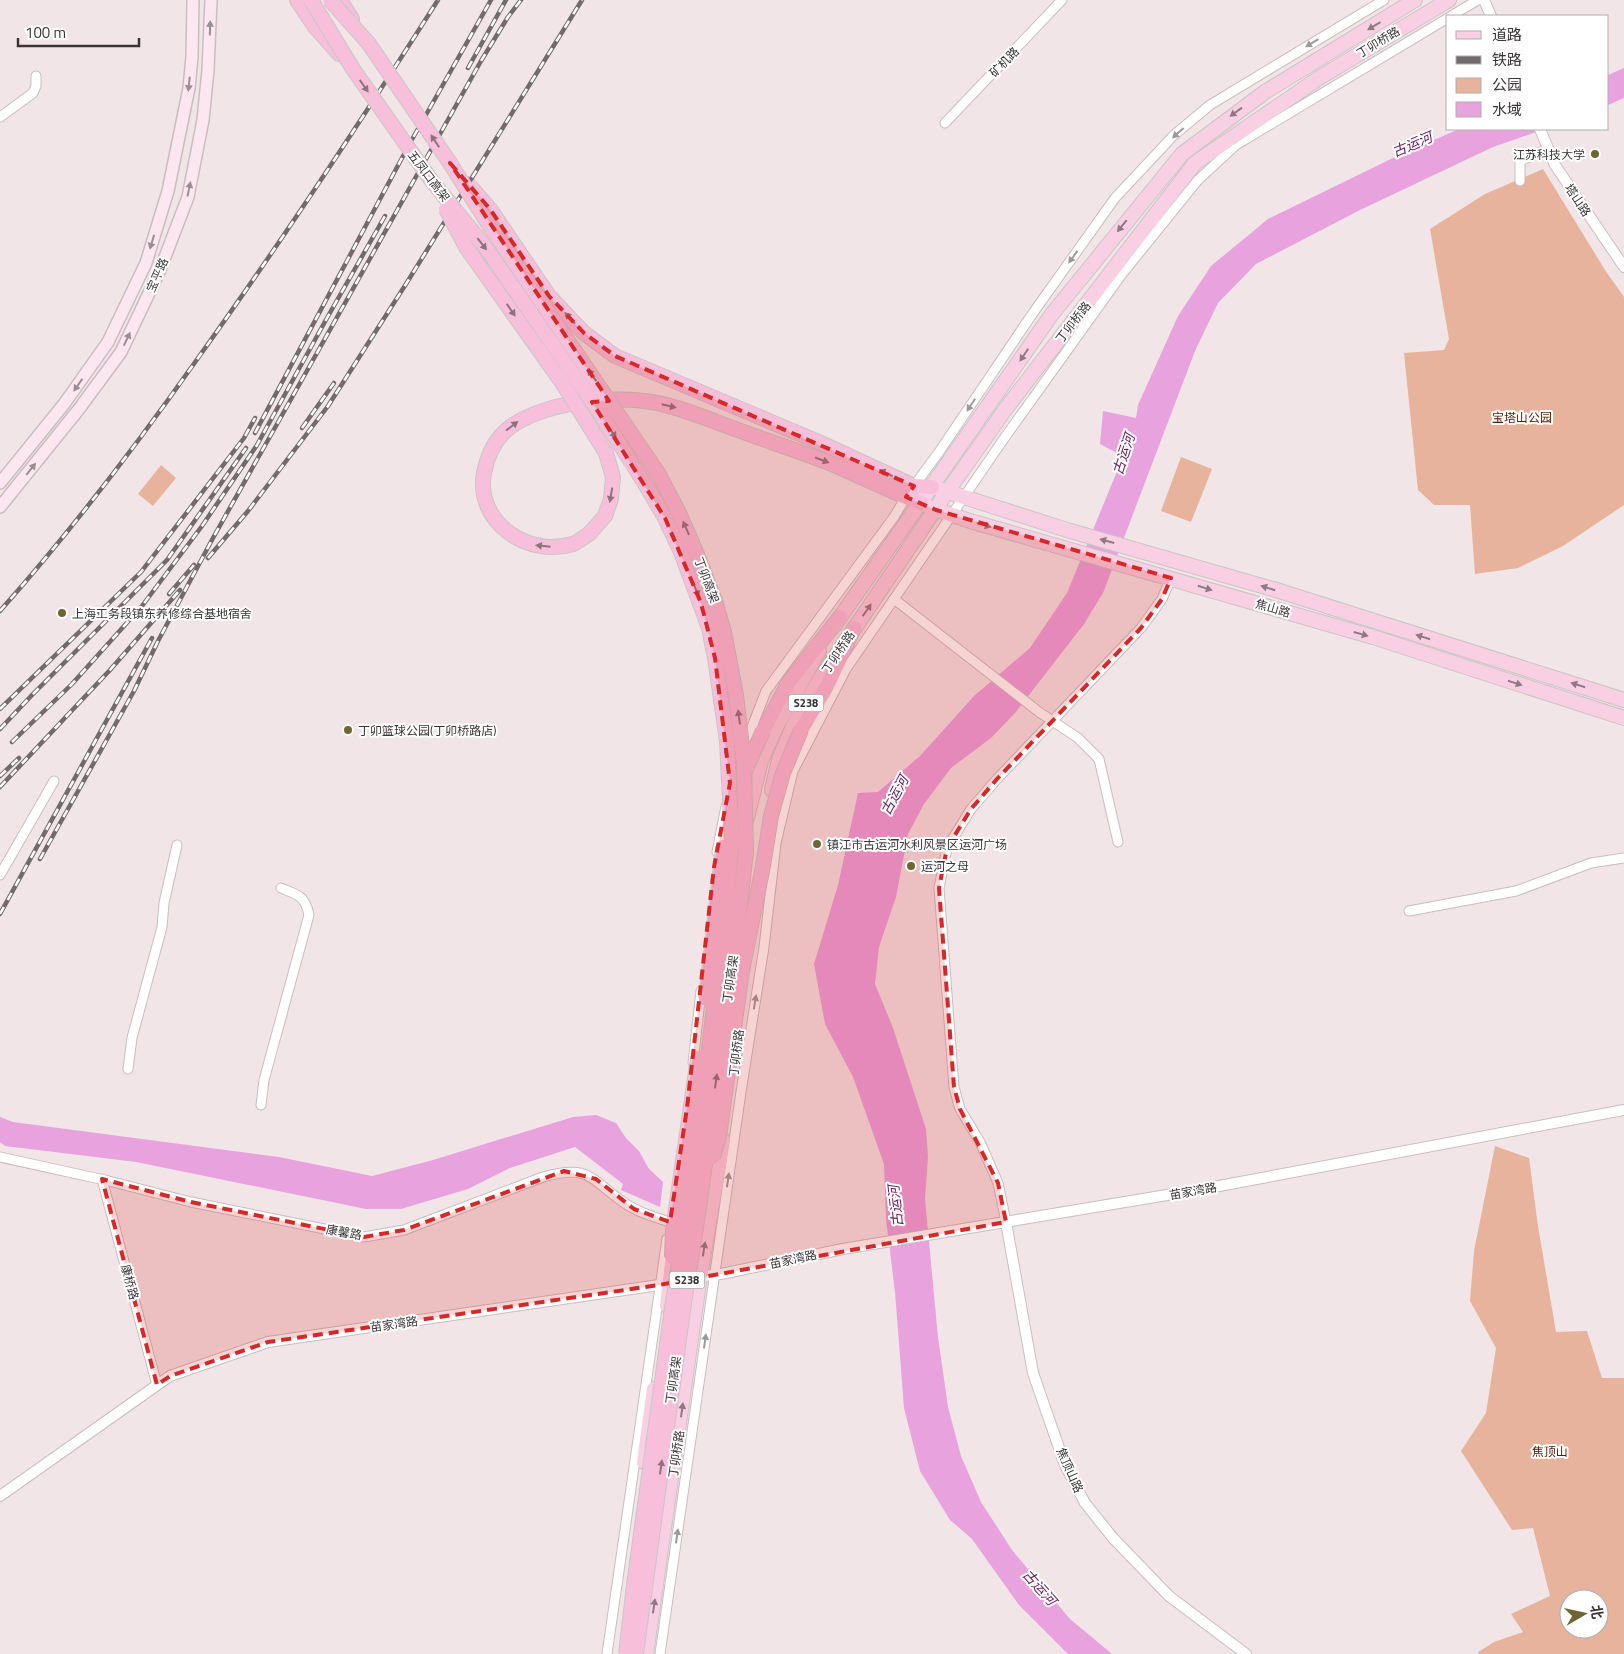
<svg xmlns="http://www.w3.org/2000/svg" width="1624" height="1654" font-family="'Titillium Web','Noto Sans SC',sans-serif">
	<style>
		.green { fill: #e7b39c; fill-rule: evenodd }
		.water { fill: #e8a2de }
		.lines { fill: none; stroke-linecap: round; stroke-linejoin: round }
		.minor-casing { stroke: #c9bdbf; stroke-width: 11 }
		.tertiary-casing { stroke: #c9bdbf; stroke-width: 12 }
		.secondary-casing { stroke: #c9bdbf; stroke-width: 14 }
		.primary-casing { stroke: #c8c6c6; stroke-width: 16 }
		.trunk-casing { stroke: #c8c6c6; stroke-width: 16 }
		.minor { stroke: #fff; stroke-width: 9 }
		.tertiary { stroke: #fff; stroke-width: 10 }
		.secondary { stroke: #fce7f1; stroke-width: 11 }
		.primary { stroke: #f9cfe3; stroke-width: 14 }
		.trunk { stroke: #f7bfda; stroke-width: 14 }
		.rail-casing { stroke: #726a6c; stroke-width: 4.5 }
		.rail { stroke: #fff; stroke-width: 2.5; stroke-dasharray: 8; stroke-linecap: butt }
		.trunk-bridge-casing { stroke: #c8c6c6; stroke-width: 16; stroke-linecap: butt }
		.trunk-bridge { stroke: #f7bfda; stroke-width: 14 }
		.oneway { fill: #8f7a83 }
		.oneway2 { fill: #9a8e93 }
		.oneway3 { fill: #9c9a9a }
		.oneway4 { fill: #8e737f }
		.marked { fill: #d62828; fill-opacity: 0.2; stroke: #d62828; stroke-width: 4; stroke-dasharray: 10 6; stroke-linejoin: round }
		.poi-dot { fill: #6e6532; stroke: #fff; stroke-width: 2 }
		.labels { text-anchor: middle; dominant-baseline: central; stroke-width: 4; stroke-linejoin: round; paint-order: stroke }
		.shield { fill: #fff; stroke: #747172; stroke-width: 1 }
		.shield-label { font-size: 11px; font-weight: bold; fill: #393435 }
		.street-label { font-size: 12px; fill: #393435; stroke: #fff }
		.poi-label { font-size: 12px; fill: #393435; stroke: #fff; text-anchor: start }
		.park-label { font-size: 12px; fill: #542005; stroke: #fff }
		.water-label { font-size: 14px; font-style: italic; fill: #6a1a64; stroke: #fff }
	</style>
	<rect width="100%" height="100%" fill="#f2e5e7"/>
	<!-- green -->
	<g class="green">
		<path d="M1543 169 1605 270 1624 297V505L1563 546 1518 568 1475 574 1470 505H1434L1418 490 1404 353 1444 350 1449 339 1430 229 1485 194Z"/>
		<path d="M1181 457 1212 469 1191 522 1161 511Z"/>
		<path d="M161 465 176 478 153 506 138 494Z"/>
		<path d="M1495 1146 1529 1158 1538 1226 1556 1332 1587 1331 1602 1378H1624V1654H1479L1478 1652 1494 1642 1523 1632 1511 1614 1550 1596 1533 1528 1512 1530 1461 1451 1486 1413 1496 1348 1470 1301 1474 1251ZM1569 1599H1599V1629H1569Z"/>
	</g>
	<!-- water -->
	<g class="water">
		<path d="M1624 68V98L1608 105V75Z"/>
		<path d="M1459 129H1545L1493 147 1360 210 1256 264 1218 303 1195 351 1103 593 1084 624 1015 713 991 738 951 768 924 804 908 834 896 897 879 947 875 984 893 1028 926 1129 928 1157 925 1199 938 1337 948 1407 961 1456 981 1502 1012 1550 1070 1619 1112 1654H1068L1019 1605 972 1539 950 1520 920 1471 904 1408 895 1292 886 1219 884 1164 853 1077 825 1024 814 964 838 885 858 793 878 792 920 756 974 696 1030 648 1067 593 1120 464 1117 453 1100 444 1103 411 1136 418 1138 405 1178 316 1211 266 1268 219 1393 158Z"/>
		<path d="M596 1115 616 1123 626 1138 639 1151 649 1169 663 1182 660 1207 621 1190 623 1184 575 1147 510 1168 468 1189 401 1209H366L136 1162 5 1146 0 1142V1117L13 1122 279 1157 372 1176 433 1160 573 1117Z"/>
	</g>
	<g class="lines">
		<!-- minor casing -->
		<g class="minor-casing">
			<g id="minor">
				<path d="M1451 16 1478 0"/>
				<path d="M0 117 33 93 36 86V76"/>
				<path d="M945 123 1062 0"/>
				<path d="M1520 181V161L1548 149"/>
				<path d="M894 599 1039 712 1078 738 1099 759 1118 842"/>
				<path d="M731 781 766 691 894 517 906 497 939 452 1033 313 1115 198 1174 135 1210 105 1384 0"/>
				<path d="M717 852 726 806"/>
				<path d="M0 875 54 781"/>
				<path d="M1409 911 1516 891 1591 863 1624 858"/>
				<path d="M693 1063 701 991"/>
				<path d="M128 1069 132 1038 162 927 164 903 177 845"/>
				<path d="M261 1105 264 1080 309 915C305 895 297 895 281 888"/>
				<path d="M0 1157 109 1181 191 1202 364 1237 404 1230 543 1177C589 1164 589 1178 623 1202 637 1212 654 1217 670 1222"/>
				<path d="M102 1179 157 1385"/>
				<path d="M1006 1222 998 1183 980 1142 960 1109 954 1087 939 888 947 848 971 809 997 779 1141 628 1162 599 1171 578"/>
				<path d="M607 1654 667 1239"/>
				<path d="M660 1654 741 1092 764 947 776 843 793 771 846 669 1003 440 1122 274 1198 180 1236 145 1448 18"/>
			</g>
		</g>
		<!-- tertiary casing -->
		<g class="tertiary-casing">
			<g id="tertiary">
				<path d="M1484 0 1491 16"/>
				<path d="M1540 129 1555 165 1624 267"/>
				<path d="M1006 1222 1033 1373 1065 1465 1085 1503 1113 1538 1169 1596 1246 1654"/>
				<path d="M694 1277 721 1274 843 1249 1203 1189 1624 1110"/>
				<path d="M0 1496 170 1376 268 1342 659 1285 675 1281"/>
			</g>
		</g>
		<!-- secondary casing -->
		<g class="secondary-casing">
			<g id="secondary">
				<path d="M0 483 64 404 108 342 146 263 168 191 189 88 192 57 193 0"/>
				<path d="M0 507 79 409 121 352 160 270 188 197 203 120 208 70 211 0"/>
			</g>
		</g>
		<!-- primary casing -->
		<g class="primary-casing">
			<g id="primary">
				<path d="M939 489 1067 530 1273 589 1624 700"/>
				<path d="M929 507 970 521 1373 637 1624 718"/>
				<path d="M834 626 1052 314 1182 154 1265 92 1415 0"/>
				<path d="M772 790 779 759 795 722 820 679 947 492 1007 407 1195 163 1319 78 1449 0"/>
				<path d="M747 818 761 761 777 725 819 651"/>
				<path d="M667 1306 674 1246"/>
				<path d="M644 1462 654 1389"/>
				<path d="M646 1654 700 1276 723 1140"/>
			</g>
		</g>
		<!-- trunk casing -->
		<g class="trunk-casing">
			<g id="trunk">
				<path d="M297 0 315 27 339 54"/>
				<path d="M340 0 352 19"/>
				<path d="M468 184 490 209 549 296 584 333 615 356 821 443 914 486 932 487"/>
				<path d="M589 534C584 537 578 542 573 544 528 558 475 522 484 473 491 437 510 422 543 411 574 400 619 397 652 402 681 407 710 420 738 430 768 441 798 451 827 462 859 475 889 491 921 503"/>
				<path d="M801 730 826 688 854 628"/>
				<path d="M763 731 789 682 840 617"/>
			</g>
		</g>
		<!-- minor -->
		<use href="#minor" class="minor"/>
		<!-- tertiary -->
		<use href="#tertiary" class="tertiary"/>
		<!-- secondary -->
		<use href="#secondary" class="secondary"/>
		<!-- primary -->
		<use href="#primary" class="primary"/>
		<!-- trunk -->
		<use href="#trunk" class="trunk"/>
		<!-- rail casing -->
		<g class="rail-casing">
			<g id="rail">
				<path d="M468 68 506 0"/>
				<path d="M302 428 334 383"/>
				<path d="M255 433 410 143 491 0"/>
				<path d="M208 558 248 511 328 406 406 284 582 0"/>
				<path d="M169 594 194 565"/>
				<path d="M0 611C71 531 136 446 198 358 282 241 361 121 438 0"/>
				<path d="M0 709 141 572 244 438 255 418"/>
				<path d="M0 729 32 695 167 560 246 448"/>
				<path d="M12 742 72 684 142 606 202 526 257 445 327 318 385 216"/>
				<path d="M0 776 19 758"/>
				<path d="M0 787 110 670 180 590"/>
				<path d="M40 859 134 691 158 641 213 538 481 61 508 17 521 0"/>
				<path d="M0 914 152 638"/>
			</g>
		</g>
		<!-- rail -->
		<use href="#rail" class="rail"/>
		<!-- trunk-bridge casing -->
		<g class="trunk-bridge-casing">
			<g id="trunk-bridge">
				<path d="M311 0 353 69 431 180 486 248 596 407 644 482 665 518 681 552 709 628 715 658 727 741 732 841 726 906 698 1142 672 1308 634 1585 626 1654"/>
				<path d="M330 0 369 44 450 163 489 225 658 473 679 513 696 552 715 601 724 632 736 695 744 764 746 852 740 905 699 1208 683 1310 636 1653"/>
				<path d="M446 209 466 247 563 384 606 453 613 477 611 499 605 516 589 534"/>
				<path d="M745 771 763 731"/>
				<path d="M706 999 723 847"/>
				<path d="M713 1157 719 1136 742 971 763 866 771 816 783 773 801 730"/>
				<path d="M672 1257 673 1230 698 1058"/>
			</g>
		</g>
		<!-- trunk-bridge -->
		<use href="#trunk-bridge" class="trunk-bridge"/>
	</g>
	<!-- one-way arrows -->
	<defs><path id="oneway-solid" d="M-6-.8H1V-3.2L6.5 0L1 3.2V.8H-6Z" transform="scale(1.25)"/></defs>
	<g class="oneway">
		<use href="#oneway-solid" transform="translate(1374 26) rotate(149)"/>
		<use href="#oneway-solid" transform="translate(1236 112) rotate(144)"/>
		<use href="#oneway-solid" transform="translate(1122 226) rotate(129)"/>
		<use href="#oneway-solid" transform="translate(1024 355) rotate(124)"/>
		<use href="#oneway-solid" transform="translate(984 525) rotate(16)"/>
		<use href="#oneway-solid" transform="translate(1107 541) rotate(-165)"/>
		<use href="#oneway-solid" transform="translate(1205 588) rotate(17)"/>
		<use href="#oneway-solid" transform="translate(1268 588) rotate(-163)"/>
		<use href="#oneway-solid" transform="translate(867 610) rotate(-55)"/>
		<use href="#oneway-solid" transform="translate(1361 634) rotate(16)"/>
		<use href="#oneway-solid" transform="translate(1423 637) rotate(-163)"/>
		<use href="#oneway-solid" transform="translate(1515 683) rotate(18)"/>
		<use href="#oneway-solid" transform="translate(1578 685) rotate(-162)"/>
		<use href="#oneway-solid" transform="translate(704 1249) rotate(-81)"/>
		<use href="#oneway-solid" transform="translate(682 1410) rotate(-82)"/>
		<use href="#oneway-solid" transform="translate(654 1606) rotate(-82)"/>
	</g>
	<g class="oneway2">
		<use href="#oneway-solid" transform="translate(210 28) rotate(-89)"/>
		<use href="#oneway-solid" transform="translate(189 84) rotate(96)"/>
		<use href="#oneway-solid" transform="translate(189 189) rotate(-78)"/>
		<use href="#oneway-solid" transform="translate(152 242) rotate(107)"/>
		<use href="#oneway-solid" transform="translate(127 339) rotate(-65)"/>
		<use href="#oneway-solid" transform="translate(78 385) rotate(125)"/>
		<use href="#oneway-solid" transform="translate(31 469) rotate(-51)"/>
	</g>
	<g class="oneway3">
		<use href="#oneway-solid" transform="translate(1312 43) rotate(149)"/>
		<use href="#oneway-solid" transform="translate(1178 133) rotate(138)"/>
		<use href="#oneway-solid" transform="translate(1073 257) rotate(126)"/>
		<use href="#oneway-solid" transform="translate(971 405) rotate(124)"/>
		<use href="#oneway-solid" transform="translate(755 1002) rotate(-81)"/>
		<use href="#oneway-solid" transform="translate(728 1180) rotate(-82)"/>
		<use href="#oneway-solid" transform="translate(705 1341) rotate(-82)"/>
		<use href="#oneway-solid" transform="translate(677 1536) rotate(-82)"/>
	</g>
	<g class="oneway4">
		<use href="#oneway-solid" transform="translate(364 86) rotate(55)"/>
		<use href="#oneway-solid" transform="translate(435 141) rotate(-124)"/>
		<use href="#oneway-solid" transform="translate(482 244) rotate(52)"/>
		<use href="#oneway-solid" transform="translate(511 310) rotate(55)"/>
		<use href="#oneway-solid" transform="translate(570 318) rotate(-133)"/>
		<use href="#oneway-solid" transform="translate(592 375) rotate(-124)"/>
		<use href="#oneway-solid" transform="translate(669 406) rotate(13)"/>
		<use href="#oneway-solid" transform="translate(512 426) rotate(-37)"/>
		<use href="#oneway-solid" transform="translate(612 432) rotate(57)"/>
		<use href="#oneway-solid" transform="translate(822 460) rotate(21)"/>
		<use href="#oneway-solid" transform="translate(886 473) rotate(-155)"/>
		<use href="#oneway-solid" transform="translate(611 495) rotate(100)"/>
		<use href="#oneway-solid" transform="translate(686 528) rotate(-114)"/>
		<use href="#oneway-solid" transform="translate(543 546) rotate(-174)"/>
		<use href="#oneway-solid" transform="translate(696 590) rotate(69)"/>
		<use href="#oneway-solid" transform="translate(739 717) rotate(-97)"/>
		<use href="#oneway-solid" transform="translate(716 1081) rotate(-82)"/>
		<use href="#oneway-solid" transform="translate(661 1467) rotate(-82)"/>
	</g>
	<!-- marked area -->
	<path class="marked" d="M450 163 490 209 549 296 584 333 615 356 914 486 906 497 936 510 1171 578 1162 599 1141 628 997 779 971 809 947 848 939 888 954 1087 960 1109 998 1183 1006 1222 659 1285 268 1342 170 1376 157 1385 102 1179 191 1202 364 1237 404 1230 564 1171 596 1179 634 1209 670 1222 687 1108 714 867 730 783 715 658 701 603 665 518 592 402 609 401Z"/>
	<!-- markers -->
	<g class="poi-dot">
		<circle cx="1595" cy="154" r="5"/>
		<circle cx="62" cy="613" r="5"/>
		<circle cx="348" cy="730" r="5"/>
		<circle cx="817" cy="844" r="5"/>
		<circle cx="911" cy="866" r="5"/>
	</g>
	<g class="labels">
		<!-- shield labels -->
		<g class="shield">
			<rect x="788.5" y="694.5" width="35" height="17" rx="4"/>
			<rect x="669.5" y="1271.5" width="35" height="17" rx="4"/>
		</g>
		<g class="shield-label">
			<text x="806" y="703">S238</text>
			<text x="687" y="1280">S238</text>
		</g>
		<!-- street labels -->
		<g class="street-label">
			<text transform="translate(1378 42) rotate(-31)">丁卯桥路</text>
			<text transform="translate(1004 62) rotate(-46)">矿机路</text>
			<text transform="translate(429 176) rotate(53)">五凤口高架</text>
			<text transform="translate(1578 200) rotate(56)">塔山路</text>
			<text transform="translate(157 275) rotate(-66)">宝平路</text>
			<text transform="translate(1073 322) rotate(-52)">丁卯桥路</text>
			<text transform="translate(707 580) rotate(69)">丁卯高架</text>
			<text transform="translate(1273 608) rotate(16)">焦山路</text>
			<text transform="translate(838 652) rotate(-56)">丁卯桥路</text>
			<text transform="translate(730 979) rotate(-82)">丁卯高架</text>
			<text transform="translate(736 1053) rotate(-83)">丁卯桥路</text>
			<text transform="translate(1193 1191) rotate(-10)">苗家湾路</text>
			<text transform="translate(344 1232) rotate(10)">康馨路</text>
			<text transform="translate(793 1259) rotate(-12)">苗家湾路</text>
			<text transform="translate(130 1282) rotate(75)">康桥路</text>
			<text transform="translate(394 1324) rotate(-8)">苗家湾路</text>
			<text transform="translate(673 1380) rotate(-82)">丁卯高架</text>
			<text transform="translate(676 1454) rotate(-82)">丁卯桥路</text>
			<text transform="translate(1070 1470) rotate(66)">焦顶山路</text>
		</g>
		<!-- poi labels -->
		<g class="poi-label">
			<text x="1585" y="154" text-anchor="end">江苏科技大学</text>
			<text x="72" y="613">上海工务段镇东养修综合基地宿舍</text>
			<text x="358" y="730">丁卯篮球公园(丁卯桥路店)</text>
			<text x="827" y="844">镇江市古运河水利风景区运河广场</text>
			<text x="921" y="866">运河之母</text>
		</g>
		<!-- park labels -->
		<g class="park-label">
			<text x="1522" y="417">宝塔山公园</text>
			<text x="1550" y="1451">焦顶山</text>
		</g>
		<!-- water labels -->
		<g class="water-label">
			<text transform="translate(1412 144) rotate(-23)">古运河</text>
			<text transform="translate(1123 454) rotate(-72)">古运河</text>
			<text transform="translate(894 795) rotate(-62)">古运河</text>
			<text transform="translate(895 1206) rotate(-96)">古运河</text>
			<text transform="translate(1040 1587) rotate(48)">古运河</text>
		</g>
	</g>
	<!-- legend -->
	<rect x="1446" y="15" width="162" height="115" fill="#ffffff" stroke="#b0aeae"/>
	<rect x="1456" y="31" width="25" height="8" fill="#f9cfe3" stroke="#b0aeae"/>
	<text x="1492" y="40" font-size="15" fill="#393435">道路</text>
	<rect x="1456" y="56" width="25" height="8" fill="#726a6c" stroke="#b0aeae"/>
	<text x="1492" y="65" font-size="15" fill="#393435">铁路</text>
	<rect x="1456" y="78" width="25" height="15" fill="#e7b39c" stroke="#b0aeae"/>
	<text x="1492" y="90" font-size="15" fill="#393435">公园</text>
	<rect x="1456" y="102" width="25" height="15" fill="#e8a2de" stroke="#b0aeae"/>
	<text x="1492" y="115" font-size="15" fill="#393435">水域</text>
	<!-- north arrow -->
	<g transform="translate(1584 1614) rotate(81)"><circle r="24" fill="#ffffff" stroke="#b0aeae"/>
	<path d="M0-4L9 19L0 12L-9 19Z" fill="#6e6532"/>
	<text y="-8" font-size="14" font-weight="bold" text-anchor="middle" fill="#393435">北</text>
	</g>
	<!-- scale -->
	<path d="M18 38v8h121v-8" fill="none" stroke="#393435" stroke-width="2.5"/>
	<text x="25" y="38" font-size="15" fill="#393435" stroke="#ffffff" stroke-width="4" paint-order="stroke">100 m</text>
</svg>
